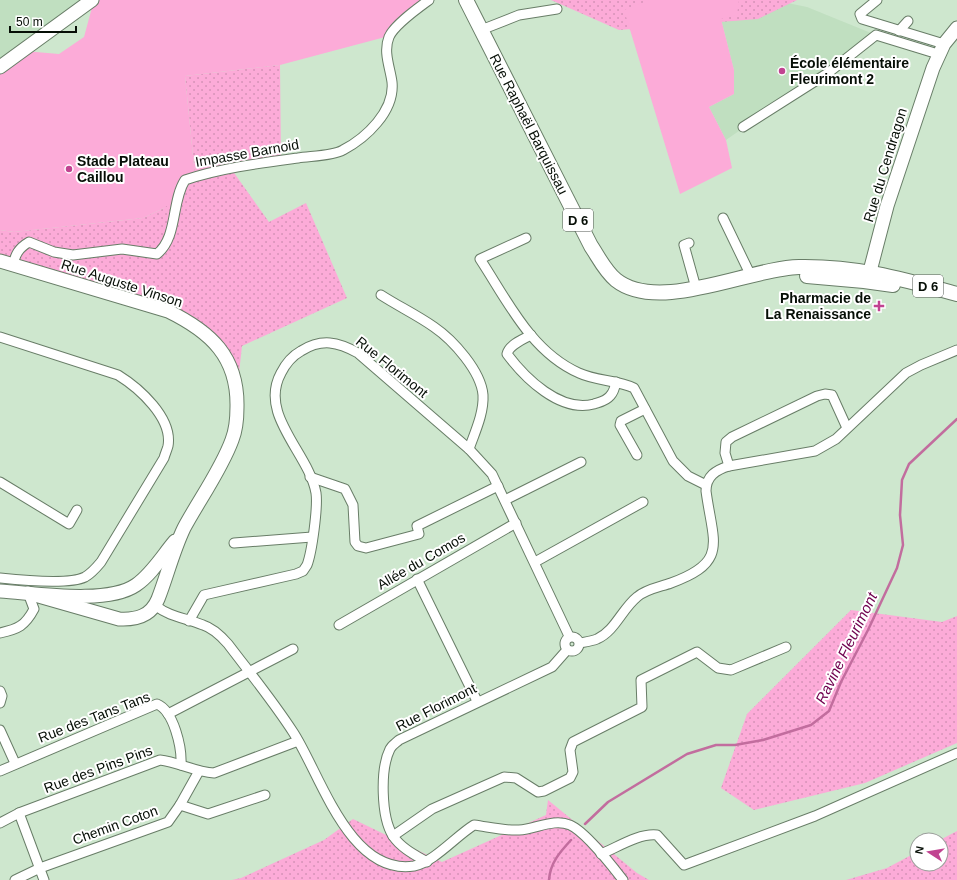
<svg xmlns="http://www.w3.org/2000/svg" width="957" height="880" font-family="Arial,sans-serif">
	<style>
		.built { fill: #c0dfc0 }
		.grass { fill: url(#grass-dots) }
		.pitch { fill: #fcabd8 }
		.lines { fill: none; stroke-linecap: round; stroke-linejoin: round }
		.stream { stroke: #c26d9e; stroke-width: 2.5 }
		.minor-casing { stroke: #687d67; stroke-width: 11 }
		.secondary-casing { stroke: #687d67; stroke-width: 15 }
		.primary-casing { stroke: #687d67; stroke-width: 16 }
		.minor { stroke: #fff; stroke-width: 9 }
		.secondary { stroke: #fff; stroke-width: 13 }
		.primary { stroke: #fff; stroke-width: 14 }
		.poi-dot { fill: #c14391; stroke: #fff; stroke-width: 1.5 }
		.labels { text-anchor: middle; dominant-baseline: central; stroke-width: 4; stroke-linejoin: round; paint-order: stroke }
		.shield { fill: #fff; stroke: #515651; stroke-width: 1 }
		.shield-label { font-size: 13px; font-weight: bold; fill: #060e06 }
		.poi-label { font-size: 14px; font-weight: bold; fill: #060e06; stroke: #fff; text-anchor: start }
		.street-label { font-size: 14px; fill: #060e06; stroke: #fff }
		.water-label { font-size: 15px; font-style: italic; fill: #6f004e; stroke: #fff }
	</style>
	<defs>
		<pattern id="grass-dots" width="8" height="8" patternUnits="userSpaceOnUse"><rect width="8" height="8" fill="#fcabd8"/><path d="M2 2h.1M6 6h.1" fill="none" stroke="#d692b8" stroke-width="1.8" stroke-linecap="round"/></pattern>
	</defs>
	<rect width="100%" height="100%" fill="#cee7ce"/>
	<!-- built -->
	<g class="built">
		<path d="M0 0H92L0 67Z"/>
		<path d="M773 0 807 7 876 35 726 140 709 107 734 94V70L721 19Z"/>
	</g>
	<!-- grass -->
	<g class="grass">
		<path d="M551 0H797L758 19 619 30Z"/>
		<path d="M280 65 281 160 232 170 269 222 306 203 347 298 242 346 237 391 234 375 191 322 0 261V230L14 232 143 218 164 208 179 190 195 176 185 76Z"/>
		<path d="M851 610 942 622 957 616V743L865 783 754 810 721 788 747 714Z"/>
		<path d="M548 800 637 873 649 880H232L241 878 324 840 353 819 442 862 546 815Z"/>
		<path d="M957 831V880H846L887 868 917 852V864H941L940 840Z"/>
	</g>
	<!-- pitch -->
	<g class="pitch">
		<path d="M94 0H419V7L389 36 280 65 185 76 195 176 185 180 177 198 164 208 143 218 14 232 0 230V67L24 51 59 54 84 37Z"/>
		<path d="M650 0H739L737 15 721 19 734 70V94L709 107 726 140 732 168 680 194 624 10Z"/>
	</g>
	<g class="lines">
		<!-- stream -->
		<g class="stream">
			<path d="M585 824 608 802 687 754 716 745H735L763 740 811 725 829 711 841 682 868 630 897 568 903 545 900 515 902 480 909 464 957 419"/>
			<path d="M549 880C550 863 560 852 571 840"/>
		</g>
		<!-- minor casing -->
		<g class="minor-casing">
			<g id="minor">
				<path d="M877 0 860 14 862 19 944 44"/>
				<path d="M481 30 519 15 557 9"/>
				<path d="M899 31 908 21"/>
				<path d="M743 127 828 73 876 35 938 54"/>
				<path d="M723 218 751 276"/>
				<path d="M526 238 480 259C507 300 531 352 579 373 596 381 617 380 634 388L673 461 688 476 706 485"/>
				<path d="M689 243 684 245 696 288"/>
				<path d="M13 266C15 254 19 248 29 242L54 252 73 255 122 249 157 254C178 237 171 202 185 180 221 168 261 163 298 158 310 156 333 156 343 150 366 138 395 111 392 82 390 67 383 52 389 37 394 25 418 8 429 0"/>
				<path d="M381 295C398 306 417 315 434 327 453 340 481 371 483 395 484 413 475 432 469 449"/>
				<path d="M531 335C523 339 509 345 507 354 525 378 560 413 594 404 600 402 606 401 610 396 613 393 615 387 616 382"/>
				<path d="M0 337 118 375C139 388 173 418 168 446 167 450 165 454 164 458L101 562C96 568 92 573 85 577 69 585 19 580 0 578"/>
				<path d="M637 455 620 425 621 421 645 409"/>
				<path d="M729 466 725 453 726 442 732 437 817 396 825 394 832 395 847 428"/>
				<path d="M310 477 345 489 353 505 355 542 358 546 366 548 419 534 417 526 498 486"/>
				<path d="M0 482 69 524 77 510"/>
				<path d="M505 500 581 462"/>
				<path d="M234 543 312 537"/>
				<path d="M535 562 643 502"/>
				<path d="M417 579 477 701"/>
				<path d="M156 606C170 617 186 618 203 625 213 628 221 636 228 644 250 673 273 701 293 732 320 773 349 876 414 866 434 862 456 836 474 825 489 827 504 831 519 830 536 829 554 818 570 825 586 832 612 866 623 880"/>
				<path d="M189 621 204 595 296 574 303 571 307 565C312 552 318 507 316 493 309 453 258 415 281 373 286 363 292 356 301 351 322 338 338 342 358 353L469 449 492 474 569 636"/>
				<path d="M339 625 516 523"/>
				<path d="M0 633C18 629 25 626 34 609L28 593"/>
				<circle cx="572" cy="644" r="7"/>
				<path d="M580 643C585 642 592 641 597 639 615 631 622 609 637 597 646 589 660 587 671 583 729 562 713 543 706 491 706 476 716 470 729 466L815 451 836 439 906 373 921 365 957 350"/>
				<path d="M0 691 2 696 0 703"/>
				<path d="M168 714 293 649"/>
				<path d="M0 730 15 763"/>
				<path d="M0 771 157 704C174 711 182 748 181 765"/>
				<path d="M180 805 208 814 265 795"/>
				<path d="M19 813 44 880"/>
				<path d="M0 823 19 813 160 760C178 762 195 772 214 773L298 741"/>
				<path d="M393 836 432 809 504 777 516 778 538 792 544 791 570 778 573 772 570 750 573 742 642 707 641 680 697 652 718 668 731 670 786 647"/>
				<path d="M601 854C618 847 639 833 657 835L684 865 815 816 957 753"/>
				<path d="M427 862C415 855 401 848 393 836 381 817 380 769 390 749 392 745 396 743 399 740L552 667 567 650"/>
				<path d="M15 880 40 868 168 822 180 805 199 771"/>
			</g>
		</g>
		<!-- secondary casing -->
		<g class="secondary-casing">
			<g id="secondary">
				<path d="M0 67 92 0"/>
				<path d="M0 261 168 311C211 332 238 357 237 407 237 418 236 430 232 440 221 470 199 500 184 528 173 551 167 576 158 599 151 616 137 620 119 619L28 593"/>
				<path d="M870 271 887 206 933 68 944 44 957 28"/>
				<path d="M0 591C35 593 107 605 136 585 152 574 163 555 175 541"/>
			</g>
		</g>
		<!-- primary casing -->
		<g class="primary-casing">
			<g id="primary">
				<path d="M466 0 591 246C599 258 605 271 616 280 659 314 750 268 799 267 857 266 902 279 957 294"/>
				<path d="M807 276 864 281 893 285"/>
			</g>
		</g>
		<!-- minor -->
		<use href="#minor" class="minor"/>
		<!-- secondary -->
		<use href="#secondary" class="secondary"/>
		<!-- primary -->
		<use href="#primary" class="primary"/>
	</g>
	<!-- markers -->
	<g class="poi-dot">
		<circle cx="782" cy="71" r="4"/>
		<circle cx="69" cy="169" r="4"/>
		<path d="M877 300h4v4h4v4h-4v4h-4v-4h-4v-4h4z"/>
	</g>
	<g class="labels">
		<!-- shield labels -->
		<g class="shield">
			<rect x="563" y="209" width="30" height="22" rx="3"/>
			<rect x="913" y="275" width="30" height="22" rx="3"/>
		</g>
		<g class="shield-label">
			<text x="578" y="220">D 6</text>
			<text x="928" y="286">D 6</text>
		</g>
		<!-- poi labels -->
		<g class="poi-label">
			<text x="790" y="63">École élémentaire<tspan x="790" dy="16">Fleurimont 2</tspan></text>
			<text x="77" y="161">Stade Plateau<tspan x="77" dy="16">Caillou</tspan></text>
			<text x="871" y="298" text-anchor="end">Pharmacie de<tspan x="871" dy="16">La Renaissance</tspan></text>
		</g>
		<!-- street labels -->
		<g class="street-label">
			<text transform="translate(529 124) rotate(63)">Rue Raphaël Barquissau</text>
			<text transform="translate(247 153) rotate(-10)">Impasse Barnoid</text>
			<text transform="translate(885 165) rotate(-73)">Rue du Cendragon</text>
			<text transform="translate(122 283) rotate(18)">Rue Auguste Vinson</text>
			<text transform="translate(392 367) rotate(39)">Rue Florimont</text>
			<text transform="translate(421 561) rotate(-30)">Allée du Comos</text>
			<text transform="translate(436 707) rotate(-27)">Rue Florimont</text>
			<text transform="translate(94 717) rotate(-21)">Rue des Tans Tans</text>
			<text transform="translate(98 769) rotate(-20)">Rue des Pins Pins</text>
			<text transform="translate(115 825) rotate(-20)">Chemin Coton</text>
		</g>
		<!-- water labels -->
		<g class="water-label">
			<text transform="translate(846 648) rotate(-64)">Ravine Fleurimont</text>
		</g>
	</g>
	<!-- north arrow -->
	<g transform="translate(929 852) rotate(282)"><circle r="19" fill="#ffffff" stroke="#9b9f9b"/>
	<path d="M0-3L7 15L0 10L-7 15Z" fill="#c14391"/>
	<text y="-6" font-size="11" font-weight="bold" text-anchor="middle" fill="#060e06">N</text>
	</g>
	<!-- scale -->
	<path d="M10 26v6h66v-6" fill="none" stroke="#060e06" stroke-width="2"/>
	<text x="16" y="26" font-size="12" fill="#060e06" stroke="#ffffff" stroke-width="3" paint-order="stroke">50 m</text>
</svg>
